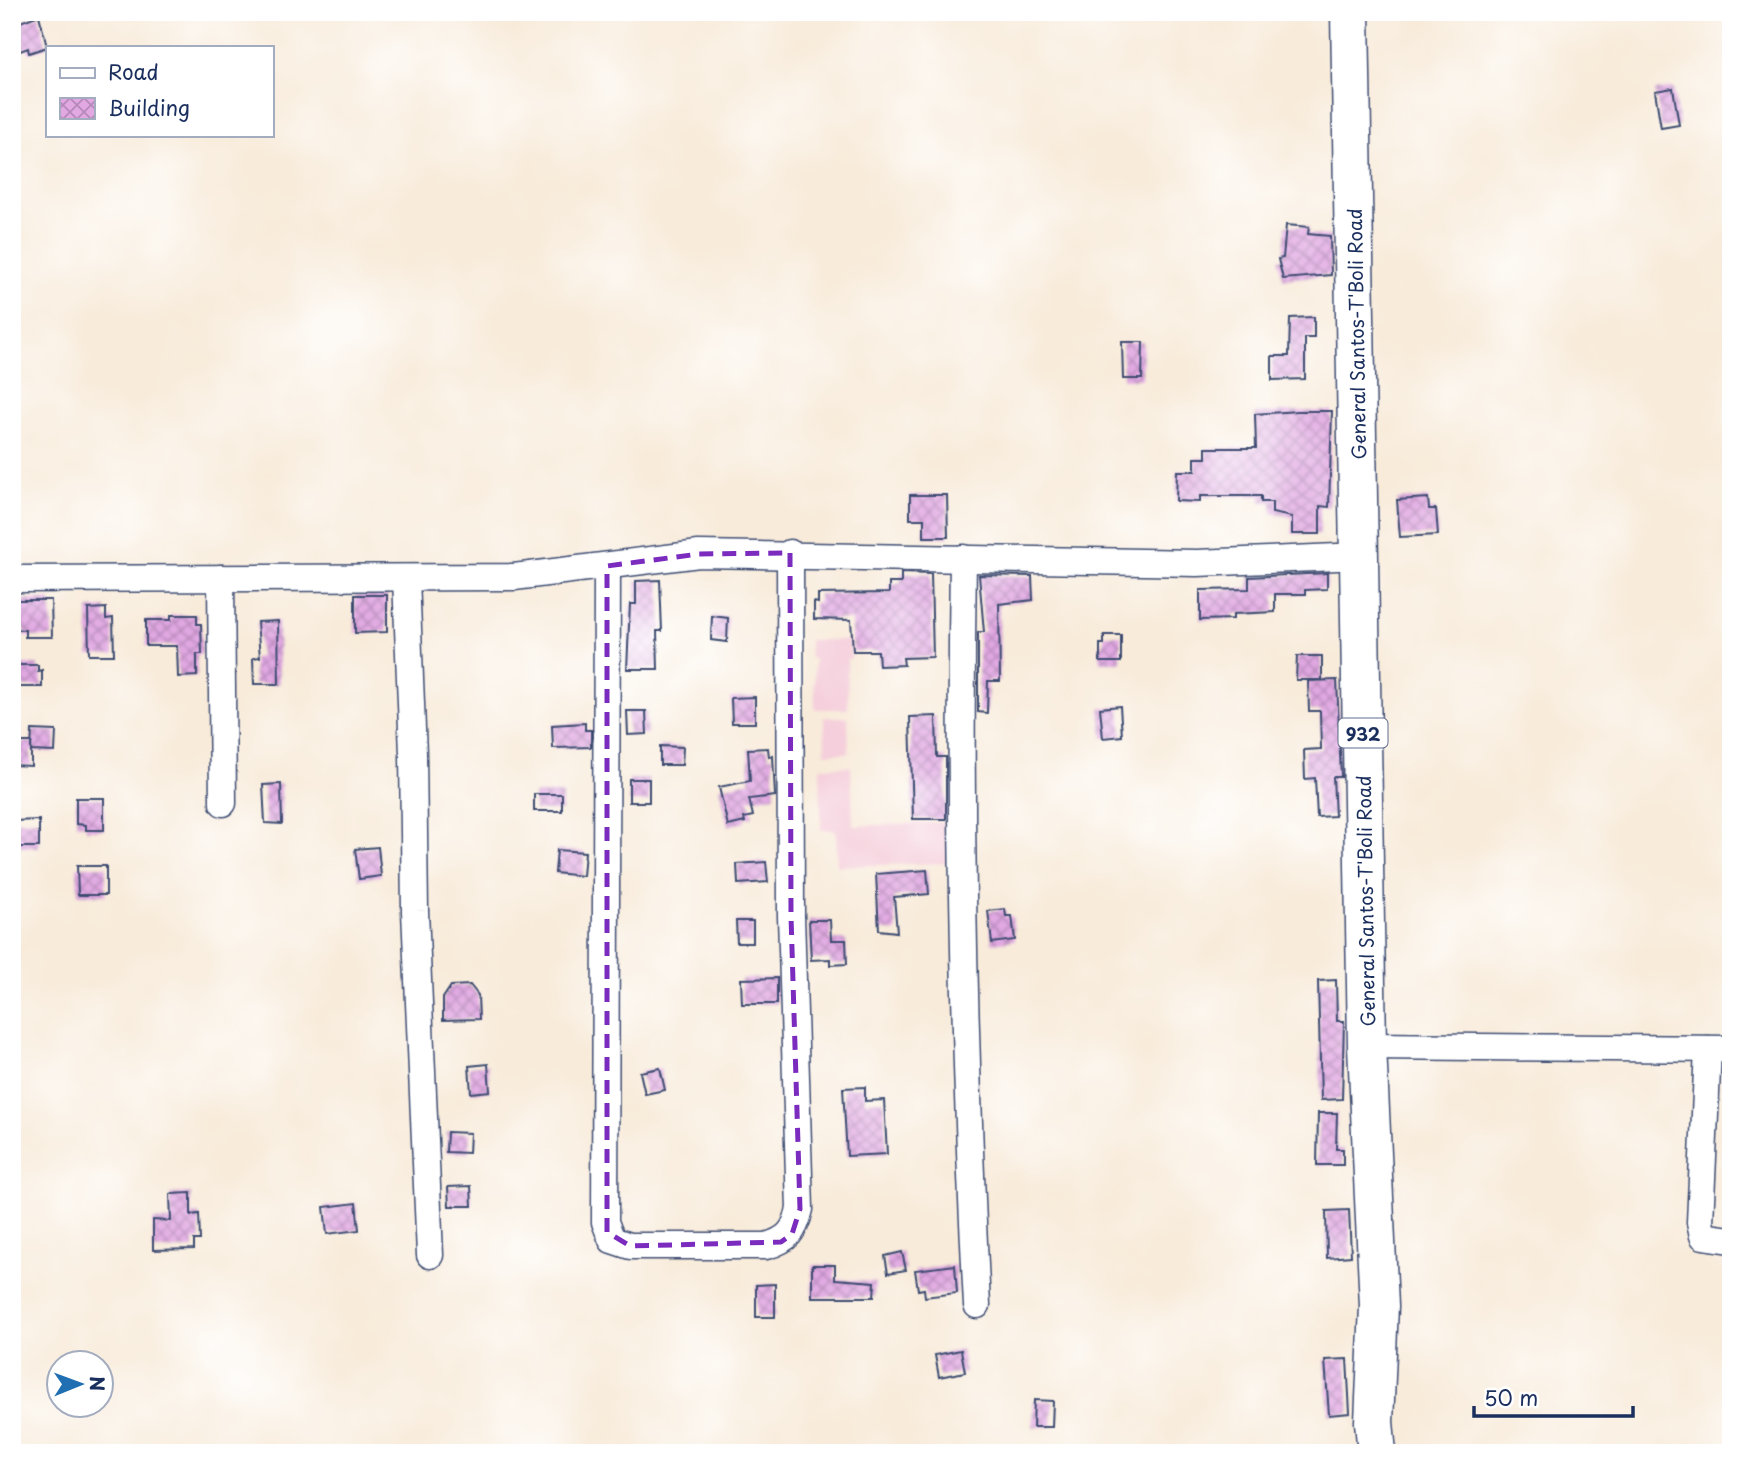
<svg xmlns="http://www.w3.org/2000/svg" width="1743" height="1465" font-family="'Playpen Sans',sans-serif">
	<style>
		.built { fill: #f5cfdb }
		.building { fill: url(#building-cross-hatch) }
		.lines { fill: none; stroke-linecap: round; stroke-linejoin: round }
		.street-casing { stroke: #3c4b71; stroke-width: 29 }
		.primary-casing { stroke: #3c4b71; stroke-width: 41 }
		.street { stroke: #fff; stroke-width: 26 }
		.primary { stroke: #fff; stroke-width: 38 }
		.marked { fill: none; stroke: #7b2cbf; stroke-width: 5; stroke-dasharray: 14 9; stroke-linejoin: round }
		.labels { text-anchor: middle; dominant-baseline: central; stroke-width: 7; stroke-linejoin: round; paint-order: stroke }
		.shield { fill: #fff; stroke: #5f6d8e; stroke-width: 2 }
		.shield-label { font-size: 18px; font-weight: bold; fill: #1b2f5e }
		.street-label { font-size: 19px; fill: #1b2f5e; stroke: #fff }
	</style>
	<defs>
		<pattern id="building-cross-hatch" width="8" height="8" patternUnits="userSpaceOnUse" patternTransform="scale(1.75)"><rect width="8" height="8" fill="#e1a8e2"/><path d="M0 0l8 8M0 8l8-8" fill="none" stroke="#b689ba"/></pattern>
	</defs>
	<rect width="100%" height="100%" fill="#fff"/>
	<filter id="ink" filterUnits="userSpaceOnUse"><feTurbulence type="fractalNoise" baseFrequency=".0143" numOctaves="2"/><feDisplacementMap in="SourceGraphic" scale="14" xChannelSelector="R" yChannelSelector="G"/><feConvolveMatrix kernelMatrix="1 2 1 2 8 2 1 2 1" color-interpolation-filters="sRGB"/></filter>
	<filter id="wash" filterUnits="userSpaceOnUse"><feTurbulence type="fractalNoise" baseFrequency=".00686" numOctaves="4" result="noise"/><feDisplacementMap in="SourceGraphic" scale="28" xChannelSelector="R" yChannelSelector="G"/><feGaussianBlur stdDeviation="1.57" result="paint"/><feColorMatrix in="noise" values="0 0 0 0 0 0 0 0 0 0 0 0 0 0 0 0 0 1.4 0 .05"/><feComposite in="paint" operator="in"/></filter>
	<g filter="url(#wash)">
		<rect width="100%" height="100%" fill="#f8ebda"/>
		<!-- built -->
		<g class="built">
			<path d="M851 640V659H847L848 709H815L814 659 810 658 809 640Z"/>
			<path d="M824 717H848L849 753H825Z"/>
			<path d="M851 766 853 826 949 822 950 863 837 866 836 830H821L820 767Z"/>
		</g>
		<g id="blocks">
			<!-- building -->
			<g class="building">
				<path d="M39 15 47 47 29 53 28 48 12 54V25Z"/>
				<path d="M1673 88 1679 125 1661 128 1655 91Z"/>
				<path d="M1286 225 1309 227 1308 234 1330 236 1331 275 1283 279 1278 259 1283 258Z"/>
				<path d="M1314 317V338H1305V379L1272 380V356H1289L1290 318Z"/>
				<path d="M1122 342H1143L1142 379H1123Z"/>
				<path d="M1298 411H1332L1329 507 1320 506V534H1292V517L1272 513V502H1261V496H1200V502L1176 501 1177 471H1195V458H1206V448H1256L1255 414Z"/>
				<path d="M910 495H947L948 537H924V519H910Z"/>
				<path d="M1428 498 1429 509H1436L1438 535 1400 537 1397 500Z"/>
				<path d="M901 573 931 574 933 657 903 658 904 665 879 666 878 651H853L851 620 814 619V602L818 603V594L889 593V583H901Z"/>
				<path d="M1327 573V589L1305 590V594H1275V612L1233 614V619L1200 620V590L1249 589V577Z"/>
				<path d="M979 575 1032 576 1033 600 999 604 1000 681H988L987 713 978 712V632H984Z"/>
				<path d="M660 580 662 631H657L658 669H627L630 604H636V581Z"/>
				<path d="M355 595H387V632L355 633Z"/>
				<path d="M12 600H51L52 637H25V630L12 629Z"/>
				<path d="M106 608V619L113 618 114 655H89L88 609Z"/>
				<path d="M171 615H197V624H201L202 654H197V676L178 677 177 646H146V620H171Z"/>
				<path d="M712 616 728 618 727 642 711 640Z"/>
				<path d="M278 621 279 684H254L253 658 260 657 257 622Z"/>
				<path d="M1104 635H1121V662H1100V644H1104Z"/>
				<path d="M1297 656H1322V680H1296Z"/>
				<path d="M17 665H38V671L42 670V687H17Z"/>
				<path d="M1337 680 1341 777H1333L1335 816 1317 817 1315 778 1305 779 1304 750 1321 749 1320 711H1309L1308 681Z"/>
				<path d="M755 697V723H732L731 698Z"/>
				<path d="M1120 706 1122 736 1103 738 1100 708Z"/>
				<path d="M627 711H646L647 734 628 735Z"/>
				<path d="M936 716 937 757H946V819H913L910 717Z"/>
				<path d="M585 723V730H591V747L553 748 552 725Z"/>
				<path d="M32 730 56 731 55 752 31 751Z"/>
				<path d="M12 742H31V766L12 765Z"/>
				<path d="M660 746 683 747 682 765H660Z"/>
				<path d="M768 748 769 757 773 756 775 796 749 799 753 816 744 818 745 822 728 826 719 787 750 781 748 749Z"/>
				<rect x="629" y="779" width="20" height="23"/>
				<path d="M281 784 282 824 265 823 263 785Z"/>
				<rect x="534" y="794" width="28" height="17"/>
				<path d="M76 798H104V830H86V825L76 824Z"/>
				<path d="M39 820V847H12V821Z"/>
				<path d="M378 847 381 876 359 879 355 849Z"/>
				<path d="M557 850 585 852 583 876 555 873Z"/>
				<path d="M766 862 768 882 738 884 737 864Z"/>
				<path d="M77 866H106V895H78Z"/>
				<path d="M927 870 929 894 894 897 897 932 879 930 876 874Z"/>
				<path d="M1005 909 1006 916H1012L1015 940 992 943 988 911Z"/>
				<path d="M809 920H830L831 940H846L847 964 830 965V959L811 960Z"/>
				<path d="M736 921H753V943H737Z"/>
				<path d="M777 978V1004H742L741 979Z"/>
				<path d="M1336 980 1337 1021H1344L1342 1099 1321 1100 1318 981Z"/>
				<path d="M470 985 478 995 479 1019 443 1020V998L451 986Z"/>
				<path d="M488 1064 490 1091 471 1093 469 1066Z"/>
				<path d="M660 1068 665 1090 645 1094 640 1072Z"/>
				<path d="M865 1087V1101L884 1100 887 1154 847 1156 843 1088Z"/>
				<path d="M1318 1113H1337L1336 1149H1343V1165H1317Z"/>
				<path d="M447 1132 470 1133 469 1153 446 1152Z"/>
				<path d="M471 1186 472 1206H449L448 1187Z"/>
				<path d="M191 1193V1215L199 1214 200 1240H194V1249L153 1250V1220L171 1221 170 1194Z"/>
				<path d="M356 1203 359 1230 327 1234 324 1207Z"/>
				<path d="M1349 1210 1351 1256 1327 1258 1326 1211Z"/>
				<path d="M902 1252 906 1270 888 1273 885 1256Z"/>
				<path d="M812 1265H835V1279L875 1282 874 1297H812Z"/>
				<path d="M955 1265 957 1293 925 1297 924 1289 918 1290 915 1270Z"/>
				<path d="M775 1284V1317H756V1285Z"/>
				<path d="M961 1350 965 1372 939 1377 935 1355Z"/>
				<path d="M1347 1359 1350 1413 1329 1415 1325 1360Z"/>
				<path d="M1034 1400 1053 1401 1052 1427H1033Z"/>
			</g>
		</g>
	</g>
	<g filter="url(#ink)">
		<use href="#blocks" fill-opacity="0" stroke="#3c4b71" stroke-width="2"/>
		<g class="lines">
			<!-- street casing -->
			<g class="street-casing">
				<g id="street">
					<path d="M963 558C959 807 964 1056 977 1305"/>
					<path d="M607 566 605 1222 612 1240 630 1246H766C788 1240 795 1231 800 1209L791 916 790 553"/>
					<path d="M221 578 223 803"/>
					<path d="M406 578 413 754 415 911 430 1255"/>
					<path d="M12 579 514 577 699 554 1197 563 1361 556"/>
					<path d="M1367 1046 1731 1049"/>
					<path d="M1708 1049 1700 1222 1703 1236 1731 1240"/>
				</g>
			</g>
			<!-- primary casing -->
			<g class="primary-casing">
				<path id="primary" d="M1350 12 1367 1046 1379 1306 1374 1422 1377 1453"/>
			</g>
			<!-- street -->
			<use href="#street" class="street"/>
			<!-- primary -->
			<use href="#primary" class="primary"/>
		</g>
	</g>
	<!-- marked area -->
	<path class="marked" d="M790 553 791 916 800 1209 792 1234 781 1242 630 1246 607 1232V566L699 554Z"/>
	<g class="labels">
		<!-- shield labels -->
		<rect class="shield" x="1338.5" y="718.5" width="49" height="29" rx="5"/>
		<g class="shield-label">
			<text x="1363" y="733">932</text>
		</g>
		<!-- street labels -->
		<g class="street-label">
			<text transform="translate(1356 334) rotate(-91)">General Santos-T'Boli Road</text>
			<text transform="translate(1365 901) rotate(-91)">General Santos-T'Boli Road</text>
		</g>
	</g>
	<!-- margin -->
	<rect width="1743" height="1465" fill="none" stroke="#fff" stroke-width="42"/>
	<!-- legend -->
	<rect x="46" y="46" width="228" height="91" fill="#ffffff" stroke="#a4acbf" stroke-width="2"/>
	<rect x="60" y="68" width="35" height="10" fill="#ffffff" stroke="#a4acbf" stroke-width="2"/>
	<text x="108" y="80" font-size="21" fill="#1b2f5e">Road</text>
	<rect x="60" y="98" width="35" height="21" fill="url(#building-cross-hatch)" stroke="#a4acbf" stroke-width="2"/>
	<text x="108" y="116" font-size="21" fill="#1b2f5e">Building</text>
	<!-- north arrow -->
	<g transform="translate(80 1384) rotate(89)"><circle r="33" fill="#ffffff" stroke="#a4acbf" stroke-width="2"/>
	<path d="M0-5L12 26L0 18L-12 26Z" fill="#1f6fb2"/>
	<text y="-10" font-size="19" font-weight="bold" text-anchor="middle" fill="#1b2f5e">N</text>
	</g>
	<!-- scale -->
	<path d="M1474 1406v10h159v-10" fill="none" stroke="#1b2f5e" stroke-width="3.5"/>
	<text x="1484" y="1406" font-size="21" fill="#1b2f5e" stroke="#ffffff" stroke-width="5" paint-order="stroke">50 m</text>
</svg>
